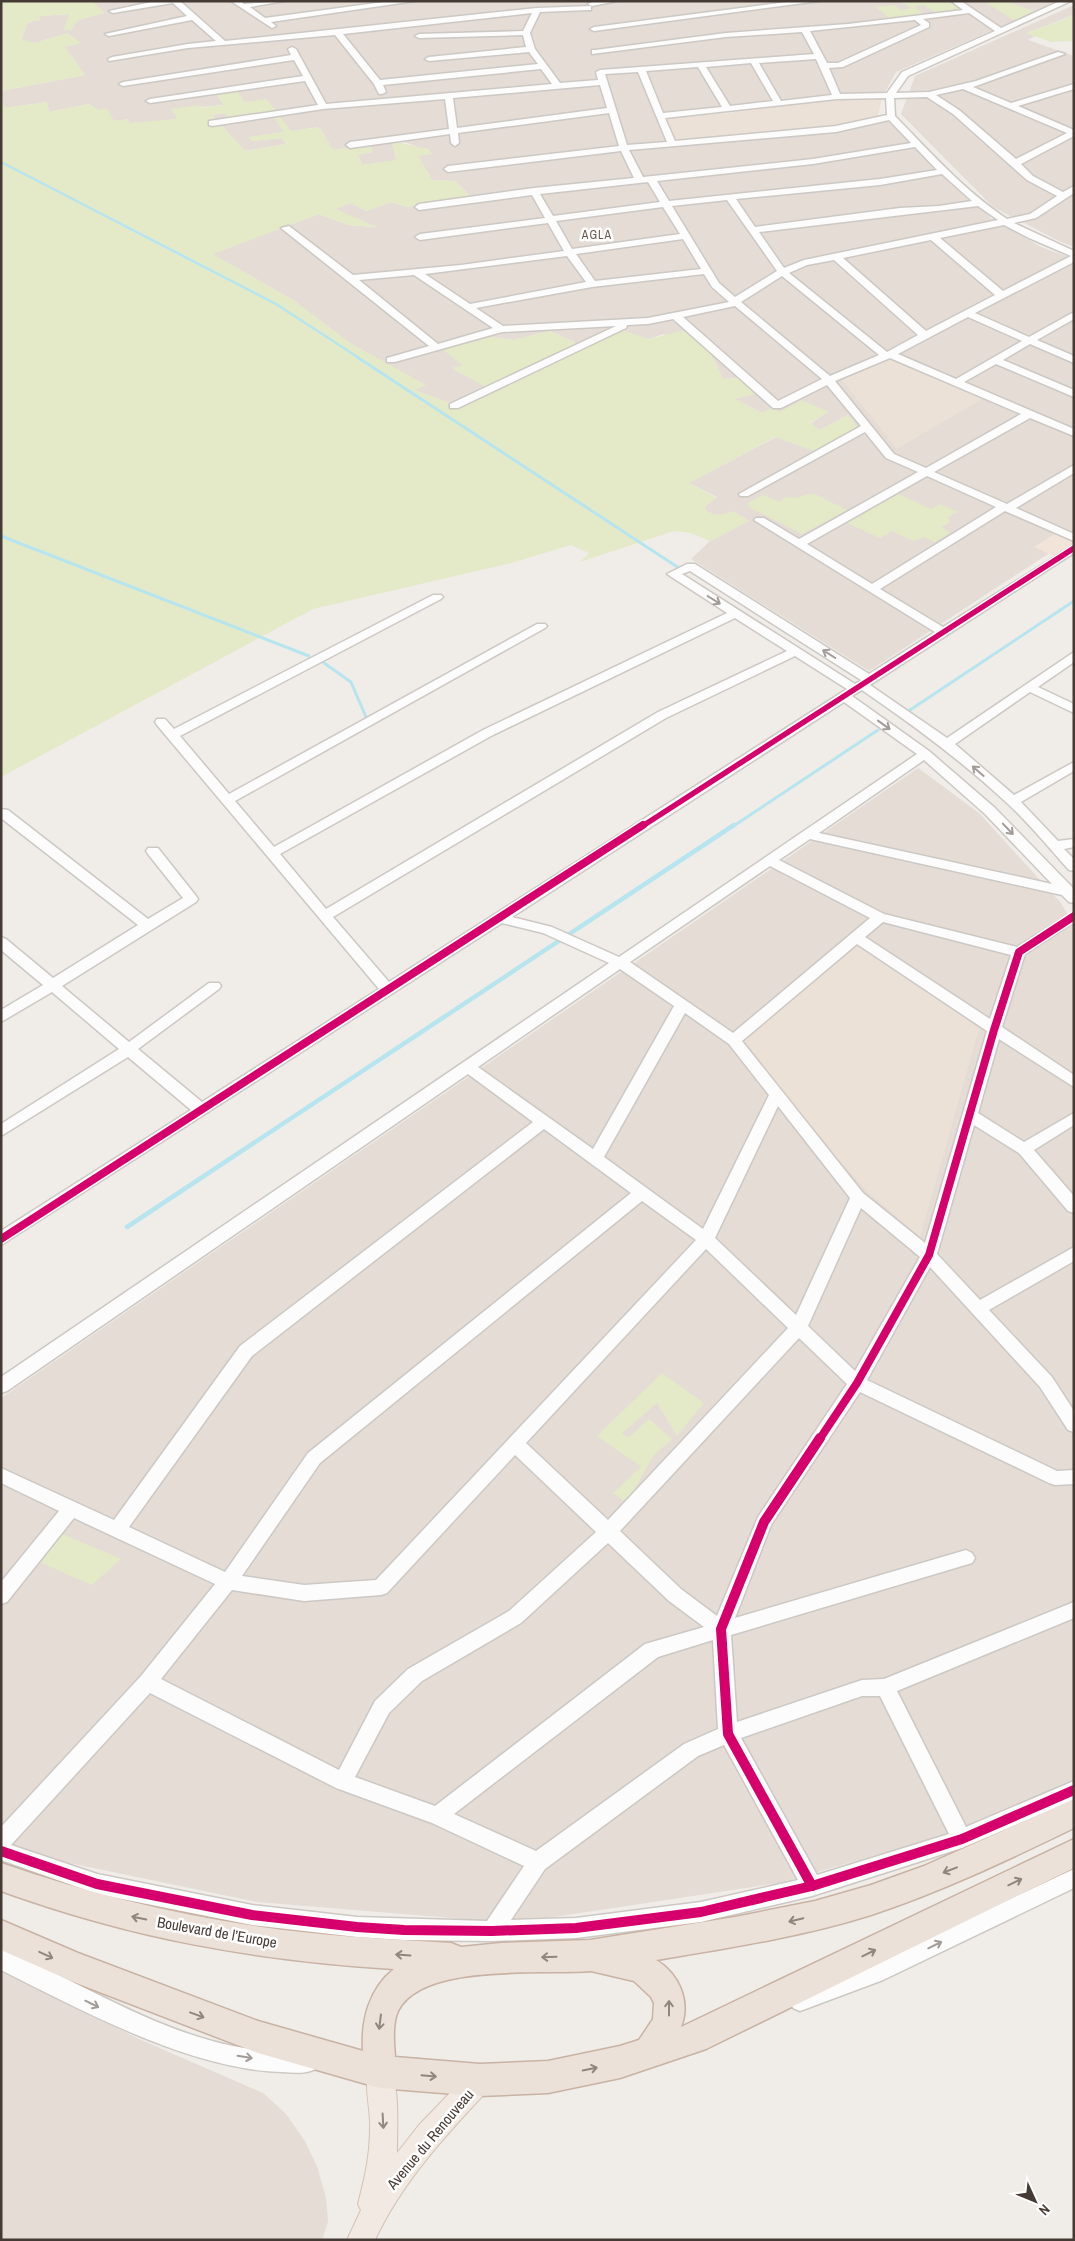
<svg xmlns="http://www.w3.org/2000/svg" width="1075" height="2241" font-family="'Archivo Narrow',sans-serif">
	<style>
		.residential { fill: #e4dcd5 }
		.commercial { fill: #f3e4da }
		.education { fill: #ebe1d7 }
		.green { fill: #e4eac7 }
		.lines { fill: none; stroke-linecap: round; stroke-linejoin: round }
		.stream-far2 { stroke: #b7e5ef; stroke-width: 2.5 }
		.stream-far1 { stroke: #b7e5ef; stroke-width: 3 }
		.stream { stroke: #b7e5ef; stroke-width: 4.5 }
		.minor-casing { stroke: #ccc8c4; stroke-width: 3 }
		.major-casing { stroke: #d3c3b5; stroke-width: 2 }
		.highway-casing { stroke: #c8b2a3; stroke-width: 3 }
		.minor { fill: #fdfcfc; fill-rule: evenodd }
		.major { fill: #f1e9e2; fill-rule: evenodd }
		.highway { fill: #ece1d8; fill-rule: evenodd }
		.cycleway-far2-casing { stroke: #fff; stroke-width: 8 }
		.cycleway-far1-casing { stroke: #fff; stroke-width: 11 }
		.cycleway-casing { stroke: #fff; stroke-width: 13 }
		.cycleway-far2 { stroke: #d6006c; stroke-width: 5.5 }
		.cycleway-far1 { stroke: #d6006c; stroke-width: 8 }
		.cycleway { stroke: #d6006c; stroke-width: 10 }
		.oneway { stroke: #a29c98 }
		.oneway2 { stroke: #91867e }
		.oneway3 { stroke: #938982 }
		.labels { text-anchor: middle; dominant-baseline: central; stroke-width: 5; stroke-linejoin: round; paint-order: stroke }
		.far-quarter-label { font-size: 12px; letter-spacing: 1px; fill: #69564b; stroke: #fff }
		.near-street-label { font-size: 15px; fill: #463b34; stroke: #fff }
	</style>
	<rect width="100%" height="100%" fill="#f0ece8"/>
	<!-- residential -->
	<g class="residential">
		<path d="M92 1H1060L896 72 885 92 785 99 733 108 656 115 671 146 817 134 888 121 992 219 1041 247 1074 259V537L869 671 691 559 710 541 749 521 733 512 722 515 712 514 705 510V506L717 497 689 483 776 437 815 451 857 428 848 415 820 430 810 424 828 412 762 413 734 399 758 393 741 378 723 379 707 347 663 334 649 339 614 328 578 344 550 331 513 340 483 336 463 365 453 369 487 387 452 404 414 390 425 385 350 343 293 300 212 254 319 214 348 225 375 227 335 209 350 203 367 211 391 202 407 207 470 196 455 181 432 180 418 156 419 148 403 141 392 143 397 160 362 165 358 155 372 152 370 145 333 150 319 127 250 137 251 141 282 138 286 144 245 151 212 115 225 113 245 102 217 94 223 105 172 110 178 119 159 121 129 123 128 119 114 121 89 104 49 112 47 102 4 108 1 91 85 75 64 46 68 33 35 43 21 40 28 22 40 20V16L70 14 64 30H71L78 20 104 13Z"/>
		<path d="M1074 5V13L1069 17 1027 33 1035 36 1028 40 1074 56V247L1059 241 993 207 901 114 915 76Z"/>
		<path d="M918 768 979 813 1061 903 1074 926V1779L967 1829 779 1883 514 1923 257 1902 21 1853 1 1842V1398Z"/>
		<path d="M1 1971 139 2039 263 2093 286 2114 305 2141 318 2169 326 2198 328 2222 322 2240H1Z"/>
	</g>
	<!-- commercial -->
	<path class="commercial" d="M1058 532 1074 540V545L1055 557 1034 547Z"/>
	<!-- education -->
	<g class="education">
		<path d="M878 97H882L878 116 830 127 676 140 666 118 730 113 774 105Z"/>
		<path d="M889 359 982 399 897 449 841 379Z"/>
		<path d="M860 943 937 993 979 1029 920 1237 868 1192 806 1124 744 1040Z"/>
	</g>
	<!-- green -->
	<g class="green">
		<path d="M1 1H92L105 13 78 20 71 30H64L69 14 40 16V20L28 22 21 39 35 43 68 33 81 43 65 47 85 75 1 91Z"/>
		<path d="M900 1H950L964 10 936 13 924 5 915 6 924 15 890 19 876 7 894 5 901 10 911 8Z"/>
		<path d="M984 1H1013L1010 3 1036 12 1015 21Z"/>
		<path d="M1074 13 1073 41 1051 42 1026 33 1066 19Z"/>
		<path d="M237 91 245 102 266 99 277 112 229 119 225 113 212 115 245 151 286 144 282 138 251 141 249 137 283 132 275 118 280 117 291 131 319 127 333 150 370 144 373 152 358 155 362 165 396 160 392 143C405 141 414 148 427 148L432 154 418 156 432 180 455 181 470 197 407 207 391 202 367 211 350 203 336 209 377 227 348 225 319 214 213 254 293 300 350 343 426 385 415 390 452 404 486 387 452 368 462 365 441 348 483 336 513 340 550 331 578 344 614 328 649 339 685 330 707 347 723 379 741 378 758 393 735 399 762 413 771 408 780 412 802 400 829 412 810 423 820 430 848 415 857 427 815 451 775 437 689 483 717 498 705 506 706 510C715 517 722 515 733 511L749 521 710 541 691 533 674 531 580 562 589 553 571 545 511 563 313 609 1 777V99L5 108 47 102 49 112 89 104 99 110 107 108 114 121 128 119 129 123 178 119 171 109 199 105 201 108 223 105 217 94Z"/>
		<path d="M809 494H815L847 510 802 534 749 507 748 503 763 495 780 502 786 497 797 498Z"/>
		<path d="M898 494 931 509 940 504 958 512 948 517 950 522 941 527 950 533 935 542 923 537 914 541 892 531 880 538 847 523Z"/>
		<path d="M662 1373 704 1403 677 1436 657 1403 622 1433 628 1438 649 1419 672 1439 653 1456 627 1503 613 1493 641 1467 597 1436Z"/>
		<path d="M60 1533 121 1559 92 1585 37 1561Z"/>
	</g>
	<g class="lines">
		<!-- stream-far2 -->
		<path class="stream-far2" d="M1 162 276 304 359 358"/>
		<!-- stream-far1 -->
		<g class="stream-far1">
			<path d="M357 357 682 570"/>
			<path d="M1 536 309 656"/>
			<path d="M324 663 351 682 366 717"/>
			<path d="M910 710 1074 601"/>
			<path d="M732 827 878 730"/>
		</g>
		<!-- stream -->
		<path class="stream" d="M127 1227 734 825"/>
		<!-- minor casing -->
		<g class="minor-casing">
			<g id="minor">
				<path d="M156 1H180L225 41 537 8 591 6V10H588L540 12 530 33 535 49 560 83 598 80 596 72 600 70 814 54 802 32 726 37 592 54V50H595L726 33 848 24 963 10 951 1H961L1001 28 1060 1H1071L908 76 896 93 929 92 976 81 1058 52 1065 54 973 87 1011 103 1074 84V89L1018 106 1074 130V136L1021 164 1033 176 1063 192 1074 186V193L1036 218 1014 223 1074 251V262L975 313 1029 337 1074 312V319L1037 340 1074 356V363L1030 344 1003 360 1074 390V397L996 364 964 382 1074 429V436L1030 418 934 472 1007 504 1074 465V473L1016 508 1074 534V541L1005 511 880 589 943 627 1074 545V553L870 685 947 738 1074 652V662L1038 687 1074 704V713L1030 692 955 744 1014 795 1074 762V771L1021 802 1058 841 1074 839V847L1064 849 1074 859V871L1069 870C1049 848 1030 824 1007 803 962 761 913 725 862 690L852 696 929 751 995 808 1074 889V903L1069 902 1062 895 810 839 779 860 884 914 1017 947 1074 912V922L1025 954 1002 1027 1074 1075V1087L999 1039 978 1113 1024 1142 1074 1113V1125L1034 1150 1074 1196V1213L1068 1211 1019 1153 974 1125 937 1254 980 1300 1074 1247V1261L989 1310 1052 1377 1074 1411V1432L1068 1430 1040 1387 930 1267 867 1380 1057 1471 1074 1470V1484L1055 1485 1049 1483 860 1392 771 1525 735 1618 966 1550 972 1553 975 1558 972 1563 731 1635 737 1722 862 1680 884 1679 1074 1602V1618L897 1691 966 1827 1074 1781V1800L962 1848 812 1896 701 1922 576 1938 492 1941 404 1940 357 1937 252 1925 97 1894 1 1860V1827L141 1676 215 1584 74 1518 7 1602 1 1604V1582L59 1511 1 1483V1468L114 1520 240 1346 533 1122 468 1074 7 1391 1 1393V1377L609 963 543 933 502 923 1 1245V1231L191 1110 128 1057 1 1136V1124L119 1049 52 992 1 1022V1010L43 985 1 950V937L6 939 53 978 138 925 1 818V809L8 810 148 919 183 898 148 854 146 851 148 848H158L196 896 198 899 196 902 62 986 129 1042 209 983H219L221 986 219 989 138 1049 202 1102 379 989 157 725 155 722 157 719H165L174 729 433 595H441L443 597 441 599 180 736 229 794 537 624H545L547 626 545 628 235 801 274 847 483 730 727 613 667 574 687 564H695L869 674 935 632 754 520 756 518H764L799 539 918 472 886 458 865 432 748 496H740L739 494 861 426 827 385 781 408H773L673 319 648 324 627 325 626 328 458 408H450V404L616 326 502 332 395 362H387V358L429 346 281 228 289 226 353 275 461 265 564 251 548 223 420 240 415 237 420 234 545 218 532 195 419 210 415 207 419 204 534 188 634 178 621 151 448 172 444 169 448 166 619 146 609 113 458 133 459 143 455 146 451 143 450 134 350 148 346 145 350 142 449 129 445 99 323 109 212 126 209 125V121L318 105 305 81 150 103 146 101 150 99 303 76 294 60 123 86 119 84 123 82 291 55 288 49 292 47 296 49 326 104 552 84 541 69 383 85 386 92 382 94H379L374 84 335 35 188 48 109 61 108 59 112 57 188 44 216 41 192 20 109 36 105 34 187 16 173 3 113 13 109 11ZM532 13 523 31 419 34 415 36 419 38 523 35 526 47 429 57 425 59 429 61 529 52 538 64 380 80 343 34ZM969 13 995 31 902 72 887 93 840 94 829 68 843 67 929 27V23L923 19ZM915 20 921 25 838 63H827L810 31ZM816 59 832 95 781 101 759 63ZM751 63 773 101 730 106 706 67ZM698 67 722 107 663 113 646 71ZM638 72 667 142 627 145 605 74ZM600 85 607 108 457 128 453 98ZM963 89 1067 133 1016 159 959 110 936 95ZM927 97 953 114 1027 180 1057 196 1030 214 1007 219C964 190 931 153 895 116L894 98ZM886 98 887 115 836 126 675 141 665 118 837 99ZM889 120 911 143 813 159 643 177 629 150 836 132ZM915 147 937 170 880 179 669 201 657 181 813 164ZM942 174 972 201 939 206 900 208 755 227 736 199 880 185ZM648 182 660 202 553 216 540 194ZM727 200 777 271 735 297 719 283 672 206ZM978 206 998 220 804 260 784 268 759 232ZM663 207 680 234 572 249 556 221ZM1004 225 1029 238 1071 256 1003 291 940 238ZM683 239 701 269 595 281 576 254ZM931 240 995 295 926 331 843 258ZM567 256 586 282 470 304 425 274ZM834 260 918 335 887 352 789 273 807 265ZM704 274 712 287 729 302 648 318 503 326 476 308 592 287ZM414 275 493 328 438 344 359 280ZM782 276 879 355 830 376 741 302ZM735 306 822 379 778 401 683 317ZM968 317 1022 341 956 379 898 354ZM890 358 1021 414 926 468 894 454 835 381ZM927 476 996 507 872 584 807 544ZM690 571 861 680 855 684 682 574ZM735 618 787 651 658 712 326 909 280 854 491 736ZM795 656 847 689 389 982 333 917 666 718ZM844 702 917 754 619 957 552 927 512 917ZM924 760 985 814 1052 884 819 833ZM770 866 870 918 733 1033 630 962ZM883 922 1011 955 990 1019 865 937ZM857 944 987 1031 925 1243 863 1193 742 1041ZM620 969 674 1006 593 1149 478 1067ZM685 1013 729 1044 769 1095 703 1229 604 1157ZM778 1106 850 1198 796 1315 715 1238ZM544 1129 631 1193 308 1453 225 1572 129 1527 252 1356ZM642 1201 696 1240 376 1580 304 1585 242 1576 320 1463ZM861 1208 920 1257 855 1371 808 1326ZM706 1249 788 1328 608 1520 526 1443ZM799 1338 847 1384 758 1517 717 1616 681 1589 620 1531ZM515 1455 596 1532 509 1611 408 1669 375 1701 339 1770 161 1679 232 1590 304 1601 381 1595 387 1593ZM608 1543 669 1601 704 1627 645 1644 435 1806 355 1777 389 1713 422 1681 521 1623ZM713 1640 718 1729 684 1744 536 1851 454 1814 658 1657ZM150 1693 336 1788 432 1823 524 1866 487 1921 357 1917 252 1905 97 1874 11 1845ZM862 1696H880L949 1834 817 1875 741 1738ZM724 1745 798 1880 701 1902 576 1918 511 1920 545 1869 698 1756Z"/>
				<path d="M231 1H240L244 4 284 1 250 7 265 18 391 1H415L271 22 276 26 272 28Z"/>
				<path d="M595 1H617L592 6 588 4Z"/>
				<path d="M795 1H819L594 31 590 29 594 27Z"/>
				<path d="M1074 1869V1888L883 1980 800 2011 793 2008 790 2001 793 1994 872 1964Z"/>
				<path d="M1 1949C78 1980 150 2029 233 2046 258 2051 284 2051 309 2051L316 2055 320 2062 316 2069C306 2074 294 2073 283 2072 191 2070 83 2011 1 1970Z"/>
			</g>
		</g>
		<!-- major casing -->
		<g class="major-casing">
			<path id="major" d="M380 2059 389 2063C400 2087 397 2126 397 2153L419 2125 471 2071 480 2067 489 2071 493 2080 489 2089C446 2135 402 2182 375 2240H347L361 2210 358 2204C365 2177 370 2155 370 2128 371 2107 362 2082 371 2063Z"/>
		</g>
		<!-- highway casing -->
		<g class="highway-casing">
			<path id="highway" d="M1074 1799V1828C1008 1860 941 1892 871 1915 801 1937 728 1948 656 1960 679 1974 691 2001 681 2027L1074 1839V1868L706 2049 620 2078 548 2093 480 2096 380 2088 258 2053 71 1981 1 1950V1920L78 1953 258 2021 363 2051C361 2020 369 1989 394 1969 254 1960 134 1939 1 1891V1863C84 1892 168 1913 255 1926 320 1936 385 1939 451 1943L461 1947 501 1943 590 1940 735 1917 815 1901 871 1885 924 1866ZM591 1971 634 1981 651 1997 654 2003 653 2019 639 2040 620 2046 548 2061 480 2064 395 2057C394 2043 392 2024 398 2011 422 1962 544 1975 591 1971Z"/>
		</g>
		<!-- minor -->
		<use href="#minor" class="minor"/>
		<!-- major -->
		<use href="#major" class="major"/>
		<!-- highway -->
		<use href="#highway" class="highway"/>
		<!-- cycleway-far2 casing -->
		<g class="cycleway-far2-casing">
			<path id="cycleway-far2" d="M641 827 1074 548"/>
		</g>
		<!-- cycleway-far1 casing -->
		<g class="cycleway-far1-casing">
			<g id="cycleway-far1">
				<path d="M1 1239 643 825"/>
				<path d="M819 1440 857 1383 929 1255 994 1030 1019 952 1074 916"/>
			</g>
		</g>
		<!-- cycleway casing -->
		<g class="cycleway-casing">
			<g id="cycleway">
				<path d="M1 1851 97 1884 252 1915 357 1927 404 1930 492 1931 576 1928 701 1912 812 1886 962 1839 1074 1790"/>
				<path d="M812 1886 728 1734 721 1629 764 1522 820 1438"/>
			</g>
		</g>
		<!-- cycleway-far2 -->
		<use href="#cycleway-far2" class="cycleway-far2"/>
		<!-- cycleway-far1 -->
		<use href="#cycleway-far1" class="cycleway-far1"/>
		<!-- cycleway -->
		<use href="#cycleway" class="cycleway"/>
	</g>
	<!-- one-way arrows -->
	<defs><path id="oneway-shaft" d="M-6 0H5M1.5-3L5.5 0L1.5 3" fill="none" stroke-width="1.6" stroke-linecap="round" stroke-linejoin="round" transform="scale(1.25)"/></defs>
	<g class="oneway">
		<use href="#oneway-shaft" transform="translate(714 600) rotate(32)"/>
		<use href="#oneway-shaft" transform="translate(829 654) rotate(-148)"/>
		<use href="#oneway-shaft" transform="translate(884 725) rotate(36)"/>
		<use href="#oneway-shaft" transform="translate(978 771) rotate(-139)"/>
		<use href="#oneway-shaft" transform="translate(1008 829) rotate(46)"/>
		<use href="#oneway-shaft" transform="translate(935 1945) rotate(-26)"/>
		<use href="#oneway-shaft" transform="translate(92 2004) rotate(26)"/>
		<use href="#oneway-shaft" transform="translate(245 2057) rotate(9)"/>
	</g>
	<g class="oneway2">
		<use href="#oneway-shaft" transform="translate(950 1870) rotate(159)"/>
		<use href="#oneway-shaft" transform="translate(1015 1882) rotate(-26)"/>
		<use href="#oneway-shaft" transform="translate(139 1918) rotate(-168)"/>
		<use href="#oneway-shaft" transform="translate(796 1920) rotate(167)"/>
		<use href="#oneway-shaft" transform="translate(869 1953) rotate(-26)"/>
		<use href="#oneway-shaft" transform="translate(46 1955) rotate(25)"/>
		<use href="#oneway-shaft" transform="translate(403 1955) rotate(-176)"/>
		<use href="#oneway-shaft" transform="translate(549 1957) rotate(178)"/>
		<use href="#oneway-shaft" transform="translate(669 2008) rotate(-90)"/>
		<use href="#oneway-shaft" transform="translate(197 2015) rotate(20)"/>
		<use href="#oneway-shaft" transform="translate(380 2022) rotate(97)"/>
		<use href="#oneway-shaft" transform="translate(590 2069) rotate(-12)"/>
		<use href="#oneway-shaft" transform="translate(429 2076) rotate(5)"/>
	</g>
	<use class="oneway3" href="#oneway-shaft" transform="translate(383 2121) rotate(87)"/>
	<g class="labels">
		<!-- far-quarter labels -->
		<g class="far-quarter-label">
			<text x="597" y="235">AGLA</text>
		</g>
		<!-- near-street labels -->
		<g class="near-street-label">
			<text transform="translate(217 1932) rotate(10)">Boulevard de l’Europe</text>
			<text transform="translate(430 2139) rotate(-50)">Avenue du Renouveau</text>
		</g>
	</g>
	<!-- border -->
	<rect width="1075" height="2241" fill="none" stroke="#463b34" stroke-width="5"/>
	<!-- north arrow -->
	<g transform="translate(1035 2201) rotate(134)" stroke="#ffffff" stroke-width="4" paint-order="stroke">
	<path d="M0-4L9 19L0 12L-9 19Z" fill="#463b34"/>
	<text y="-8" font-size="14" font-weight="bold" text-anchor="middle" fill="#463b34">N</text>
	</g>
</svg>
